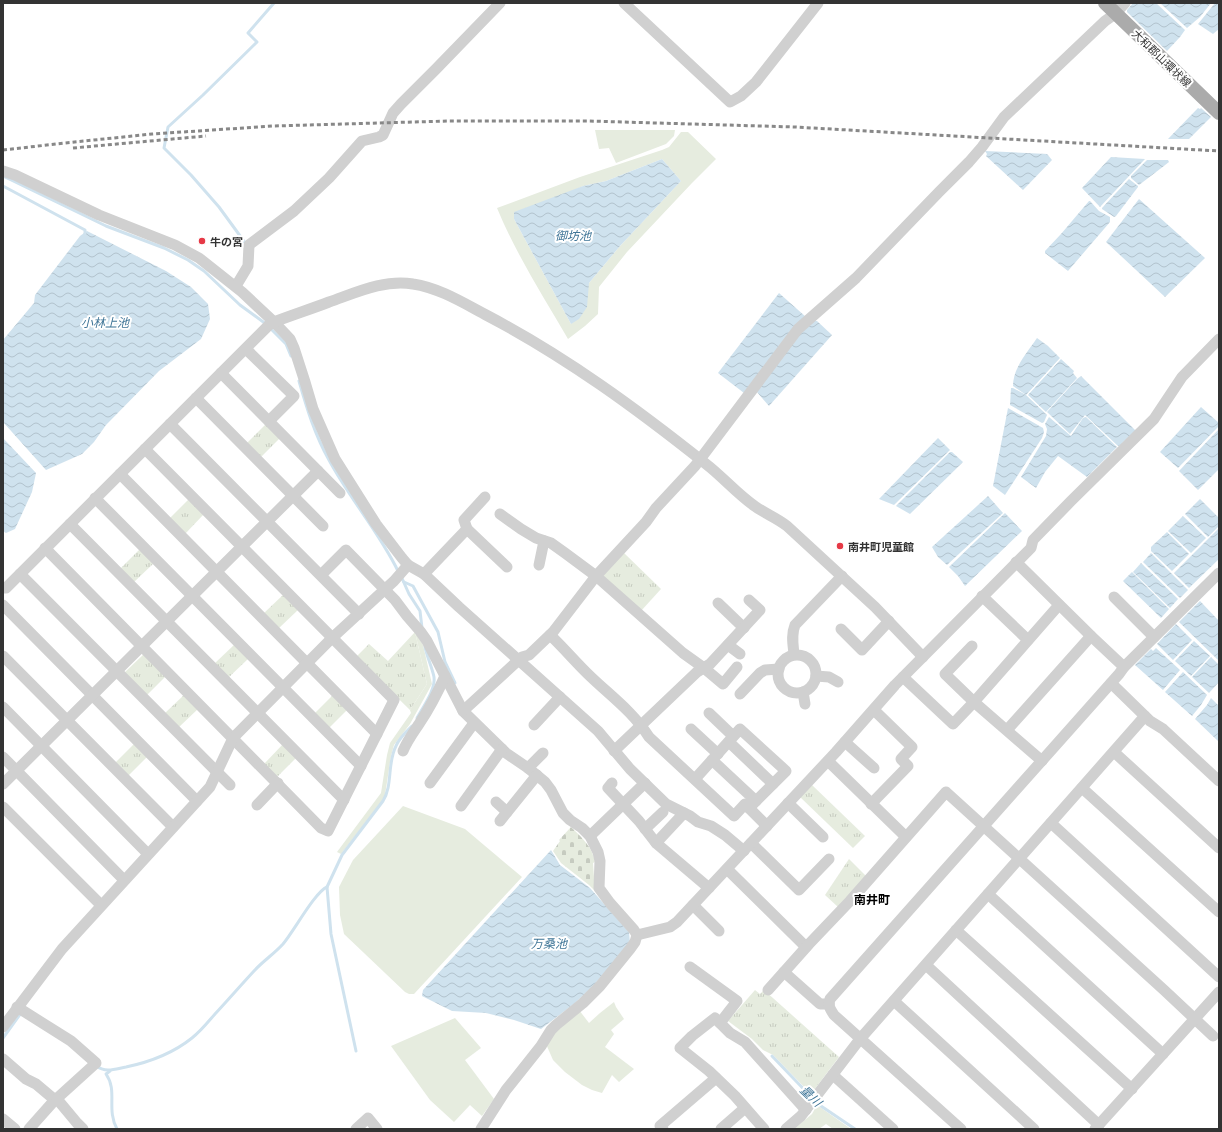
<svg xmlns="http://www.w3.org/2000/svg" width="1222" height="1132" font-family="'Golos Text','Noto Sans JP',sans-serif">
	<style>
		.green { fill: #e6ecdf; fill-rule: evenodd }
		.cemetery { fill: url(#cemetery-stones) }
		.park { fill: url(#park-tufts) }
		.water { fill: url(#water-waves) }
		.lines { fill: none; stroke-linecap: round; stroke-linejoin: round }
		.stream { stroke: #cfe2ee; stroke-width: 3 }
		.minor { stroke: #d0d0d0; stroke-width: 11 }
		.major { stroke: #ababab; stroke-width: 14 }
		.rail { stroke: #888; stroke-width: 3; stroke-dasharray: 4 3; stroke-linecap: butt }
		.poi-dot { fill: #e63946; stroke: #fff; stroke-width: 1.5 }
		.labels { text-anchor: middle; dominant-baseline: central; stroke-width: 4; stroke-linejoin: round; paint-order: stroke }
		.street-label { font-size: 11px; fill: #333; stroke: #fff }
		.poi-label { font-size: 11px; font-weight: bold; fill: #333; stroke: #fff; text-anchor: start }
		.water-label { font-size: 12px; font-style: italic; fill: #3f7597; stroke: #fff }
		.neighbourhood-label { font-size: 12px; font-weight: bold; fill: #000; stroke: #fff }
	</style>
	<defs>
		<pattern id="cemetery-stones" width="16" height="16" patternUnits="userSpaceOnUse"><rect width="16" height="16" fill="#e6ecdf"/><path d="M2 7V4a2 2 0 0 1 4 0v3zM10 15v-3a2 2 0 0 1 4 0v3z" fill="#c6cbc0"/></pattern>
		<pattern id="park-tufts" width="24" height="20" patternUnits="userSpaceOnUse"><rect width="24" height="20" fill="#e6ecdf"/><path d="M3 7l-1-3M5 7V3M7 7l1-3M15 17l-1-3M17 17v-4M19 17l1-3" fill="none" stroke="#c6cbc0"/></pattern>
		<pattern id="water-waves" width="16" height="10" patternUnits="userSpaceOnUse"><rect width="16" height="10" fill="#cfe2ee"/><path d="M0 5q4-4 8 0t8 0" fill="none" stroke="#b2c2cd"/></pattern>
	</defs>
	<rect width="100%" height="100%" fill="#fff"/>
	<!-- green -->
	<g class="green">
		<path d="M595 130H675L674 136 666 144 616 163 609 148 599 149Z"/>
		<path d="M681 132H688L716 159 692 183 627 252 599 287 598 314 585 326 568 339C543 296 516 254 497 208L580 177 662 150 669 147ZM662 159 681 181 620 246 589 283 571 324 514 219 583 186 606 181Z"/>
		<path d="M415 632 423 645 432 684 410 724 394 745 391 756 385 795 382 801 341 854 337 852 381 793 387 755 390 743 411 713 410 710 427 684Z"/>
		<path d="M403 806 465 829 522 877 414 994H409L405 992 344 934 340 915 339 887 353 860Z"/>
		<path d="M614 1002 616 1007 624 1019 611 1030 614 1034 605 1047 634 1069 619 1082 612 1075 602 1093 592 1090 582 1085 565 1072 553 1060 546 1044 557 1027 579 1010 589 1023 600 1013Z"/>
		<path d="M455 1018 481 1048 465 1060 494 1099 482 1116 470 1105 454 1122 430 1100 391 1046Z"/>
		<path d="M817 1105 851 1129H833L826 1124 819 1129H794L812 1114Z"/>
	</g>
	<!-- cemetery -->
	<path class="cemetery" d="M571 827C582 838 592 846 595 862L593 863 595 891 589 885 561 863 553 851 560 841 559 840Z"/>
	<!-- park -->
	<g class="park">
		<path d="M266 424 280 438 260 458 246 444Z"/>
		<path d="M189 499 204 514 185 534 170 518Z"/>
		<path d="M140 549 154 563 134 582 120 569Z"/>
		<path d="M623 552 661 589 641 611 604 577V572Z"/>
		<path d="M284 594 299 609 278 629 263 614Z"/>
		<path d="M415 632 427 684 410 710 356 657 369 644 388 661Z"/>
		<path d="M235 644 249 658 228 678 214 664Z"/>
		<path d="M145 653 167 675 146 696 124 673Z"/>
		<path d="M185 694 199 708 178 728 164 714Z"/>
		<path d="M334 694 348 709 328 729 314 714Z"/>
		<path d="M135 743 148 756 128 776 115 763Z"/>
		<path d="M284 743 297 757 277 777 264 764Z"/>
		<path d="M812 785 865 836 853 848 800 797Z"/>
		<path d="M849 859 866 876 838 907 825 895Z"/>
		<path d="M755 990 760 994 764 990 839 1057 811 1094 773 1055 763 1050 752 1039 728 1021Z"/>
	</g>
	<!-- water -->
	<g class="water">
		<path d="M1133 3H1156L1185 30 1180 37 1167 51 1127 12V10Z"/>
		<path d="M1160 3H1211L1200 17 1187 28Z"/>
		<path d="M1215 3H1219V29L1213 34 1198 24Z"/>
		<path d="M1198 108 1200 109 1201 108 1211 117 1189 139H1168Z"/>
		<path d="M985 151 1047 154 1052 160 1023 190 986 156 987 154Z"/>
		<path d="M1111 157 1145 159 1100 207 1082 188Z"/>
		<path d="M662 159 681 181 620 246 589 283 587 307 579 319 571 324 514 219V212L583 186 606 181Z"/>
		<path d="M1147 160H1168L1169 162 1160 169 1139 185 1131 178V176Z"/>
		<path d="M1129 179 1138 186V187L1116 216 1114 217 1102 209V208Z"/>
		<path d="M1139 199 1205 258 1165 297 1106 242Z"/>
		<path d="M1089 201H1090L1099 211 1110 217V222L1068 271 1045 253V251L1061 234Z"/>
		<path d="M87 231 166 271 191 287 208 304 210 319 201 339 159 371 106 425 94 442 82 454 46 470 3 422V340L34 303 35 295 80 236Z"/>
		<path d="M779 293 806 317 744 393 718 373Z"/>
		<path d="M812 321H817L832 335 769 406 756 391 798 336Z"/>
		<path d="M1037 338 1048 346 1060 358 1026 395 1013 386C1013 368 1027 353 1037 338Z"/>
		<path d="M1061 359 1074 371 1073 373 1077 378 1046 412 1028 395Z"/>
		<path d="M1081 376 1135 430V431L1119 446H1118L1085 415 1070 434 1047 412 1077 379Z"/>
		<path d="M1011 388H1013L1026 395 1047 415 1044 422 1042 423 1010 405Z"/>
		<path d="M1201 407 1219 423V426L1178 468 1160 452Z"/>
		<path d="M1008 408 1043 428 1044 432 1042 438 1005 495 993 486Z"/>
		<path d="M1049 417 1071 436 1083 418 1086 417 1117 447 1087 477 1058 456 1045 472 1036 488 1021 477 1046 436 1047 429 1045 424Z"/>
		<path d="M1219 429V469L1198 490 1179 471Z"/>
		<path d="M3 438 36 473 32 492 15 529 6 533 3 531Z"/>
		<path d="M938 438 950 450 894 505 879 499Z"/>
		<path d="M950 452H952L963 462 910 514 896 506Z"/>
		<path d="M988 496 1003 513 947 565 938 557 932 547Z"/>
		<path d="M1200 499 1219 518V526L1208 537 1185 514Z"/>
		<path d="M1005 513 1022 531 965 586 958 576 949 567Z"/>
		<path d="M1183 516 1206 538 1191 553 1168 531Z"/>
		<path d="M1219 528V559L1189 588 1174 573Z"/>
		<path d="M1167 532 1189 554 1172 571 1151 551V547Z"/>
		<path d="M1151 553 1188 590 1180 598 1143 562Z"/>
		<path d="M1141 563 1178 599 1170 608 1133 572Z"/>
		<path d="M1132 572 1169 609 1161 618 1123 581Z"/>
		<path d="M1200 601 1219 621V661L1179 622Z"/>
		<path d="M1176 624 1192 640 1173 660 1157 644Z"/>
		<path d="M1194 641 1210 656 1191 676 1175 661Z"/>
		<path d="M1156 648 1180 670 1163 690 1135 665 1151 649 1153 651Z"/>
		<path d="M1211 657 1219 665V682L1209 693 1192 677Z"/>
		<path d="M1183 672 1207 695 1201 705 1192 716 1165 692Z"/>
		<path d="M1211 698 1219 706V742L1195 719 1207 705Z"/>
		<path d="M551 850 560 865 590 888 629 932 630 943 593 986 575 1003 541 1029 514 1020 486 1013 452 1011 422 996 423 990Z"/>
	</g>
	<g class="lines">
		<!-- stream -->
		<g class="stream">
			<path d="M5 177 106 226 164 248 188 260 204 271 240 305 266 324"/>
			<path d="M3 186 85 230V233"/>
			<path d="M246 244 219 207 191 175 164 148 168 127 203 95 257 42 248 33 274 3"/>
			<path d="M270 328 286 344 291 356"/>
			<path d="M299 381C307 409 315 435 329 460 350 499 379 532 398 571"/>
			<path d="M401 576 409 594 420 611 422 628"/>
			<path d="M404 582 413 586 438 632 445 662 455 683"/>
			<path d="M417 718C423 707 436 689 434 677 432 667 427 657 425 647"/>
			<path d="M3 1038 21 1013"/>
			<path d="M356 1051 331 934 327 887 342 855 383 801C393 785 387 763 396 746 399 738 406 732 412 726"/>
			<path d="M772 1056 818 1104 855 1129"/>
			<path d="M96 1066C106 1073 115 1069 126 1067 150 1062 172 1054 192 1038 201 1031 208 1022 215 1014 228 1000 241 985 254 971 263 961 274 954 283 944 294 931 315 892 327 887"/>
			<path d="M110 1071 106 1074C118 1091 106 1109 117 1129"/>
		</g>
		<!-- minor -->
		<g class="minor">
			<path d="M624 3 730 102 741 96 756 82 818 3"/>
			<path d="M3 171 15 175 99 215 175 245 199 258 242 292 274 322 290 339 294 348 305 382 313 409 335 459 376 524 402 558 408 565 424 574 459 607 598 731 630 769 666 804 690 816 698 822 711 826 725 835 744 851"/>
			<path d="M236 286 248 266 249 245 294 211 329 178 362 141 379 137 383 135 393 113 401 104 436 69 500 3"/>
			<path d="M246 349 294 396 269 421"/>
			<path d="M221 373 340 493"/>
			<path d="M196 398 323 526"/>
			<path d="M170 424 359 614"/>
			<path d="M120 474 377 734"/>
			<path d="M95 498 361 766"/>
			<path d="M500 514 521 529 536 538 551 543 565 553 596 576 683 653 704 668 723 684 737 667"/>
			<path d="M70 524 344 800"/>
			<path d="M467 529 507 567"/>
			<path d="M45 548 321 828 328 831 394 700 145 449"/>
			<path d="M1016 562 1091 636 1124 667"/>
			<path d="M539 565 544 541"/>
			<path d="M20 574 230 785"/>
			<path d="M424 574 467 529 464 520 485 497"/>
			<path d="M321 575 346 550 395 600 407 616 420 631 427 641 463 711 506 753 528 768 545 782 551 790 563 813 570 820 582 828 590 836 598 852 600 861 599 888 610 903 634 930 637 935 635 942 630 949 600 986 583 1003 556 1025 551 1030 541 1046 506 1090 481 1129"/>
			<path d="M3 588H6L270 324 274 322C292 315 311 309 329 302 355 293 384 279 413 284 440 288 465 304 488 316 566 357 637 409 706 464 723 477 738 495 756 507 766 514 777 518 787 526L875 607 923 657"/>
			<path d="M982 596 1028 640"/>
			<path d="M1114 597 1154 637"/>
			<path d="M718 603 744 628"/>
			<path d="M3 605 197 801"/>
			<path d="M841 629 862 650 889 621"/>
			<path d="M550 635C564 648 577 664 591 677 612 697 633 712 649 737L734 816 745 804 767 826"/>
			<path d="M728 645 740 654"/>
			<path d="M972 646 945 674 974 702 1059 605"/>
			<path d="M794 654C793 644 791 635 795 625L842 576"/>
			<circle cx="797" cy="674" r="19"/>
			<path d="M3 656 173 827"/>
			<path d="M816 676 829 677 838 682"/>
			<path d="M903 677 953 724 974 702 1042 761"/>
			<path d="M1111 683 1150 721 1163 729 1219 781"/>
			<path d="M803 692 805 704"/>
			<path d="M740 694 760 673 765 670 779 669"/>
			<path d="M3 707 148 854"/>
			<path d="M463 711 522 657 529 655 553 632 596 576 646 522 656 508 695 466 798 329 856 278 939 192 969 162 982 147 1004 117 1105 21 1115 14 1125 3"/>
			<path d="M709 713 733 736"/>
			<path d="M534 725 560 697"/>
			<path d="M691 729 718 754"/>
			<path d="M1007 730 1091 636"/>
			<path d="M729 742 773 784"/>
			<path d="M845 742 874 768"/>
			<path d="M403 751C407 741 413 733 419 724 429 709 438 692 445 676"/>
			<path d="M614 751 697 672 710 664 760 610 749 600"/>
			<path d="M1114 752 1219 848"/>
			<path d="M3 757 124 880"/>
			<path d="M712 760 756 801"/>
			<path d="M828 761 906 837"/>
			<path d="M528 768 543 753"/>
			<path d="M695 779 740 729 786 771 749 808"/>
			<path d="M430 783 474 723"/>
			<path d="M612 783 608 788 639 821 656 843 709 888"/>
			<path d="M3 784 318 471"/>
			<path d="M1082 788 1219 912"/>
			<path d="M496 802 507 812"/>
			<path d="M788 803 823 837"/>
			<path d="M871 804 908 766 901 759 912 747 874 710"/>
			<path d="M257 805 278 783"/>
			<path d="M461 806 502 749"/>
			<path d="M3 807 101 905"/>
			<path d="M500 821 537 775"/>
			<path d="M1051 823 1219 977"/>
			<path d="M645 829 663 812"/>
			<path d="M590 836 645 783"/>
			<path d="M656 843 684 813"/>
			<path d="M751 843 799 890 829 859"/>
			<path d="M727 869 806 947"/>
			<path d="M988 894 1163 1054"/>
			<path d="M693 905 719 931"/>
			<path d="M956 930 1132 1089"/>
			<path d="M637 935 670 927 677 922 836 752 895 685 1031 548 1033 540 1071 501 1154 419 1182 377 1219 339"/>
			<path d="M926 965 1099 1125"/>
			<path d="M690 967 737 1001 720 1023"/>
			<path d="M784 972 820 1004H829"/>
			<path d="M768 990 809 944 850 901 946 792 1164 990 1213 1036"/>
			<path d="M894 1001 1034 1129"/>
			<path d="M17 1007 71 1041 96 1063 53 1102 29 1129"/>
			<path d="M3 1027 62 949 210 787 233 738 332 638 394 581 408 565"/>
			<path d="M3 1059 26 1079 36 1084 55 1100"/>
			<path d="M833 1075 893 1129"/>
			<path d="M57 1099 77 1123 83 1129"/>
			<path d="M3 1119 15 1129"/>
			<path d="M356 1129 368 1118 377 1129"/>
			<path d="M663 1129 660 1126 716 1078"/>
			<path d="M721 1129 745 1108"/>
			<path d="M764 1129 735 1096 709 1071 680 1048 692 1036 715 1018 730 1033 745 1042 806 1110"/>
			<path d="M786 1129 801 1116 860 1039 1145 716"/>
			<path d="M961 1129 834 1015C830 1009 828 1006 830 999L1119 674 1124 667 1219 573"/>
			<path d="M1095 1129 1219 992"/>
		</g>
		<!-- major -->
		<path class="major" d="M1105 3 1219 113"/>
		<!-- rail -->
		<g class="rail">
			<path d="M73 148 206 136"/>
			<path d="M3 150 65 143 152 134 273 126 449 121H588L795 127 1219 151"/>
		</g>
	</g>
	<!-- markers -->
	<g class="poi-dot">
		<circle cx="202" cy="241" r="4"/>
		<circle cx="840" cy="546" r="4"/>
	</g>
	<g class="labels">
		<!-- street labels -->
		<g class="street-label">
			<text transform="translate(1162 58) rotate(44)">大和郡山環状線</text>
		</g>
		<!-- poi labels -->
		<g class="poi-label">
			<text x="210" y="241">牛の宮</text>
			<text x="848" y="546">南井町児童館</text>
		</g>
		<!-- water labels -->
		<g class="water-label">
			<text x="573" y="235">御坊池</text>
			<text x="105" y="322">小林上池</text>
			<text x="549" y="943">万桑池</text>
			<text transform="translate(811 1096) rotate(43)">量川</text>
		</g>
		<!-- neighbourhood labels -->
		<g class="neighbourhood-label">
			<text x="872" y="899">南井町</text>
		</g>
	</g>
	<!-- border -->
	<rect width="1222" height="1132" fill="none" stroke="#333333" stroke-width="8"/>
</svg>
